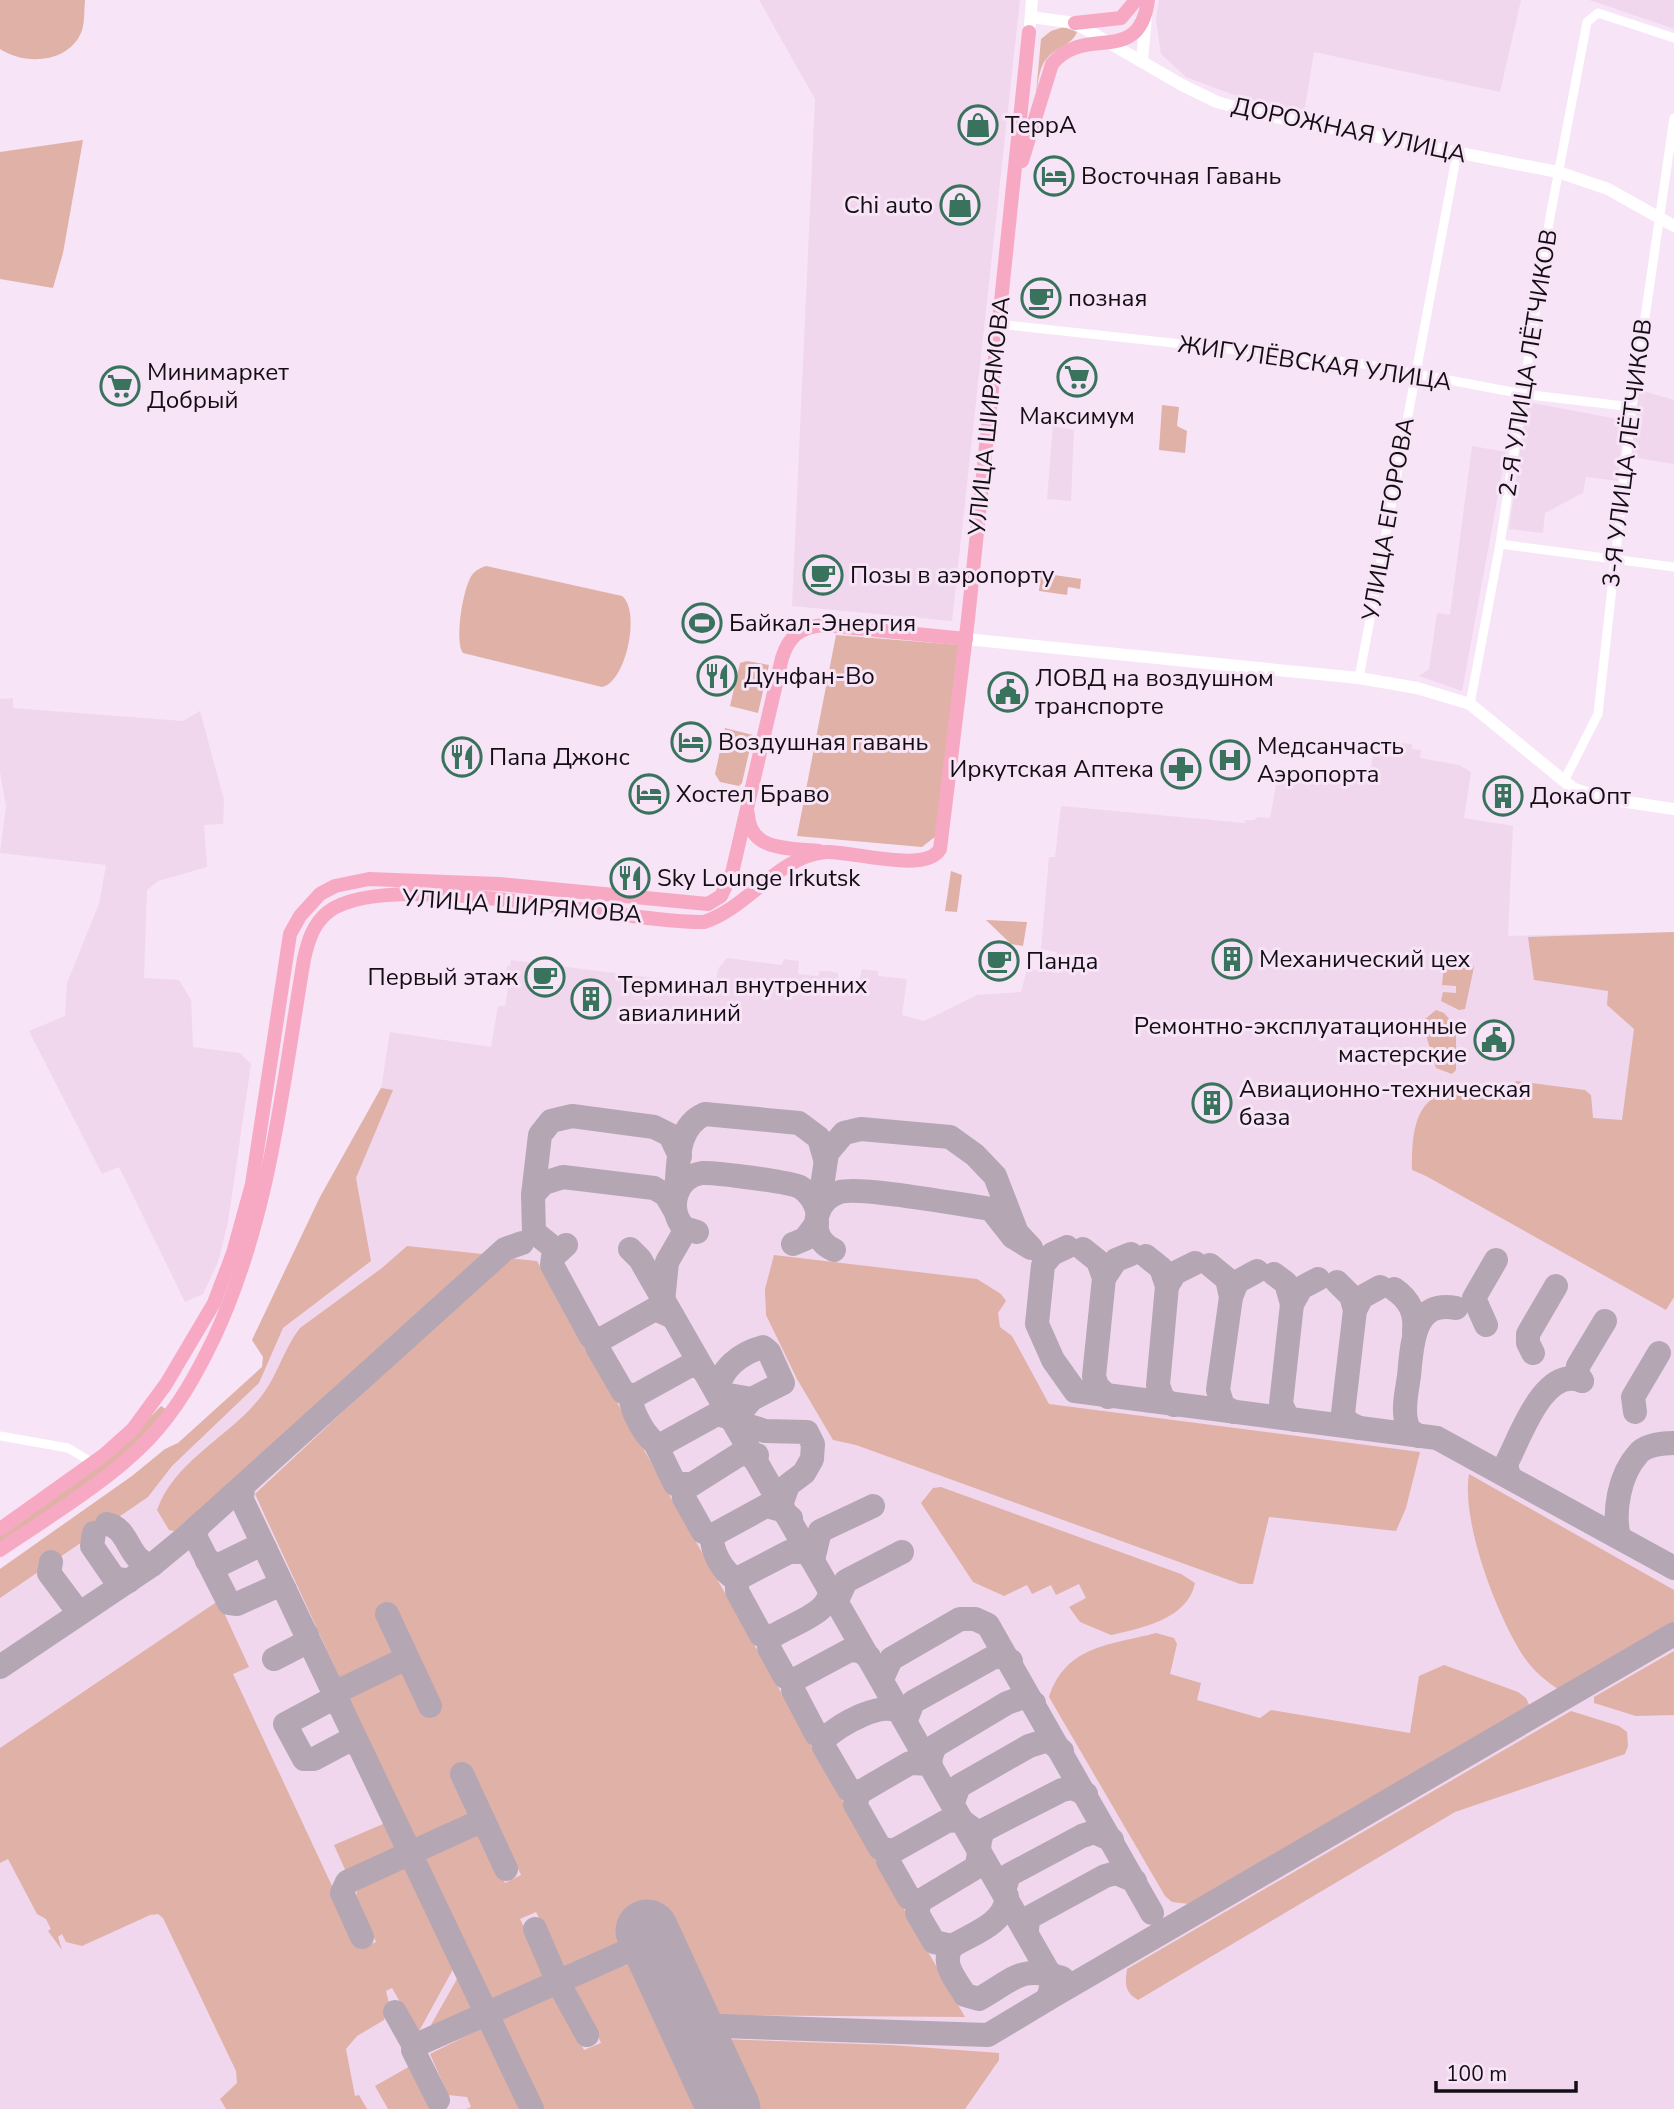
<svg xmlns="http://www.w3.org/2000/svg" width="1674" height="2109" font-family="'Nunito Sans',sans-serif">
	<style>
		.built { fill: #f0d7ee }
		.green { fill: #e0b1a7 }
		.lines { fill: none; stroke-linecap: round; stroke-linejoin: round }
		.taxiway { stroke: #b5a6b4; stroke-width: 24 }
		.runway { stroke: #b5a6b4; stroke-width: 63 }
		.street { stroke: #fff; stroke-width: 9 }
		.secondary { stroke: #fff; stroke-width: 12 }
		.primary { stroke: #f7a9c4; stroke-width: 14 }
		.labels { text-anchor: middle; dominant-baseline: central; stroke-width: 6; stroke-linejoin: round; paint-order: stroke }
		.poi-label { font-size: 24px; fill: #140e14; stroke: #f7e4f6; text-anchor: start }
		.street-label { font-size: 24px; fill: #140e14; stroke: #f7e4f6 }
	</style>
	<rect width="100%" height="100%" fill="#f7e4f6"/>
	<!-- built -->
	<g class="built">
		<path d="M759 0H1020L952 621 792 606 815 99Z"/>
		<path d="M1159 0H1521L1500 92 1314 52 1304 114 1258 104 1186 77 1161 54 1156 20Z"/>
		<path d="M1589 0H1674V29L1616 9Z"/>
		<path d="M1643 391 1674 400V464L1631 457 1639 393Z"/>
		<path d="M1527 402 1623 420 1618 481 1586 477 1583 493 1545 513 1543 533 1509 529Z"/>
		<path d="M1053 426 1074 430 1071 501 1047 499Z"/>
		<path d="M1472 446 1506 452 1462 691 1419 676 1429 669 1437 613 1450 615Z"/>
		<path d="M13 698V708L183 721 200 711 224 800 223 824 204 825 207 867 158 881 147 890 144 978 179 980 191 1000 193 1047 240 1053 251 1064 228 1222 218 1262 203 1294 185 1302 119 1167 102 1174 29 1031 65 1016 67 983 99 904 106 865 0 853 6 806 0 772V699Z"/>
		<path d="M1402 743 1412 744V749L1421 750 1420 758 1459 765 1471 772 1464 818 1513 826 1508 936 1674 932V2109H0V1569L132 1476 165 1449 178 1443 262 1367 263 1357 252 1340 320 1197 381 1088 390 1032 491 1047 498 1006H505L509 982 505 981 507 966H510L511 960 647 977 665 980 671 986 714 993 718 969 727 958 782 965 784 959 799 961 798 974 818 976 820 971H829L838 973V979L859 982 862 969 878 971V976L907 979 902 1015 924 1021 977 995 1021 992 1027 969 1060 973 1061 964 1056 952 1041 949 1049 857H1055L1061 806 1245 823V820H1254L1258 817 1270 818 1278 774 1282 770 1330 779 1341 770 1370 774 1374 747 1400 751Z"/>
	</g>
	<!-- green -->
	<g class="green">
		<path d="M0 0H85C84 10 85 24 81 33 67 64 24 65 0 49Z"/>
		<path d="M1064 27 1077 32C1072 45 1057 47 1048 57 1037 68 1038 90 1035 105L1041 39 1051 31Z"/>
		<path d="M83 140 63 253 53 288 0 279V152Z"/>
		<path d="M1162 405 1179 407 1177 426 1187 431 1185 453 1159 450Z"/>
		<path d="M486 566 622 596C641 611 626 682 602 687L463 653C454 642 463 587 472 575 476 570 480 568 486 566Z"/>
		<path d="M1041 573 1081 579 1080 589 1068 587 1067 595 1039 591Z"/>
		<path d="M836 635 959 645 936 836 922 847 797 836Z"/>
		<path d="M747 661 769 665 758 713 730 706 740 663Z"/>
		<path d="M725 728 753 735 742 783 739 786 720 782 715 774Z"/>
		<path d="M951 871 962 875 957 912 945 911Z"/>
		<path d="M986 920 1027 922 1023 946 1011 944Z"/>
		<path d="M1674 932V1297L1666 1310 1426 1176 1412 1170C1412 1137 1413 1090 1459 1093 1471 1093 1484 1098 1497 1099L1508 1092 1516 1081 1585 1090 1591 1095 1593 1118 1622 1120 1634 1029 1607 1005 1608 991 1534 980 1528 937Z"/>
		<path d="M1453 959 1470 963 1474 967 1465 1009 1459 1010 1441 1001 1443 992 1456 993V986L1442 985 1444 966Z"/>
		<path d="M1436 1010 1444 1013 1456 1027V1070L1452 1074 1436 1068 1425 1032V1019Z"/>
		<path d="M381 1088 393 1090 356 1178 371 1261 283 1328 259 1383 172 1466 148 1497 0 1598V1569L132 1476 165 1449 178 1443 262 1367 263 1357 252 1340 320 1197Z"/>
		<path d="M407 1246 482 1254 178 1532 169 1530 157 1510C175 1459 232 1436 263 1394 278 1374 284 1348 300 1328L382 1268Z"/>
		<path d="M774 1255 977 1279 1001 1294 1006 1301 998 1313 1000 1327 1012 1336 1049 1404 1420 1452 1406 1508 1396 1531 1269 1517 1253 1584H1240L856 1445 833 1440 797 1379 766 1315 765 1289Z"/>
		<path d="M507 1258 537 1261 965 2017 709 2015 655 1903 634 1912 646 1939 567 1972 536 1912 520 1919 550 1980 495 2006 426 1865 427 1856 480 1830 505 1883 521 1875 468 1763 452 1771 476 1821 425 1844 415 1841 346 1695 402 1665 427 1717 442 1709 391 1604 376 1610 397 1657 343 1685 255 1494Z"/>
		<path d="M161 1406 167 1410 120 1460 0 1544V1536L114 1455Z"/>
		<path d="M1469 1474 1674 1590V1623L1561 1691C1545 1681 1532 1670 1522 1654 1496 1613 1461 1521 1469 1474Z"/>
		<path d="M941 1487 1181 1574 1195 1583C1188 1619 1142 1628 1111 1635L1080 1622 1069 1607 1086 1598 1079 1584 1056 1595 1051 1585 1032 1594 1027 1585 1004 1596 973 1582 921 1503 933 1488Z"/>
		<path d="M215 1603 220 1604 249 1667 233 1674 361 1948 376 1942 356 1898 357 1889 405 1867 413 1869 457 1962 418 2033 392 1988 386 1991 389 2003 384 2020 357 2036 346 2049 355 2096 359 2095 367 2109H226L220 2099 237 2083 236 2071 163 1918 158 1914 150 1915 82 1946 66 1942 62 1934 58 1937 62 1950 48 1931 51 1929 46 1919 37 1914 8 1859 0 1863V1748Z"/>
		<path d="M1156 1633 1174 1638 1177 1644 1170 1674 1201 1683 1197 1700 1260 1718 1271 1710 1410 1733 1419 1676 1444 1665 1518 1692 1526 1698 1530 1707 1189 1904 1172 1902 1165 1896 1049 1697C1066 1645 1111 1645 1156 1633Z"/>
		<path d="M1674 1651V1715L1636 1716 1594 1703V1697Z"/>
		<path d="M1571 1711 1619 1726 1627 1732 1628 1746 1625 1754 1455 1812 1138 2000C1124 1992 1125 1983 1127 1969Z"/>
		<path d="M390 1821 403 1847 402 1854 354 1877 347 1874 334 1845Z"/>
		<path d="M628 1962 639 1963 708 2109H541L499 2019 557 1993 584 2050 601 2043 574 1986Z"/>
		<path d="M461 1972 480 2009 477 2014 423 2039Z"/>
		<path d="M486 2026 527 2109H466L471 2107 467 2097 448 2095 430 2054Z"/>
		<path d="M720 2039 891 2045 999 2053V2060L965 2109H752Z"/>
		<path d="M412 2065 440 2109H388L375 2086Z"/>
	</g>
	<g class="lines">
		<!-- taxiway -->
		<g class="taxiway">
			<path d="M676 1193C679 1164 675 1127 705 1114L799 1123 819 1138 825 1159"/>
			<path d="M533 1195 540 1135 551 1121 572 1116 654 1127 670 1135 680 1156"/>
			<path d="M818 1213 827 1153 844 1133 861 1129 950 1137 975 1155 995 1176 1017 1233 1031 1248 1013 1237 991 1209C962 1205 861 1186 840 1192 823 1197 814 1213 817 1230 819 1240 825 1246 834 1250"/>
			<path d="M697 1232 684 1228C667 1209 675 1177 702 1173 715 1172 789 1182 800 1187 810 1193 815 1202 818 1213"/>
			<path d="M549 1244 534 1232 533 1195 544 1183 563 1177 654 1188 666 1195 674 1209"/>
			<path d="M793 1244 805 1239 817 1223"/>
			<path d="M566 1245 553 1257 552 1265 591 1337 599 1338"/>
			<path d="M1067 1247 1052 1254 1043 1265 1037 1324 1053 1360 1075 1391 1437 1438 1674 1568"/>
			<path d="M630 1249 640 1259 1053 1980 1048 1999 988 2035 691 2025"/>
			<path d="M1083 1249 1098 1261 1104 1278 1094 1376 1097 1386 1108 1397"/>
			<path d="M1146 1256 1161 1268 1167 1286 1158 1385 1163 1399 1174 1405"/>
			<path d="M1210 1265 1227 1279 1231 1297 1218 1390 1223 1406 1234 1412"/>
			<path d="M1274 1274 1286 1283 1292 1304"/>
			<path d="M1104 1278 1116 1260 1131 1254"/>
			<path d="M1337 1282 1351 1296 1355 1310 1343 1413 1347 1422 1359 1428"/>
			<path d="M1167 1286 1175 1273 1195 1263"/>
			<path d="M1394 1289C1410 1300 1416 1313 1414 1332"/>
			<path d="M1231 1297 1237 1282 1257 1271"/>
			<path d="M663 1302 667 1262 682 1236"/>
			<path d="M1355 1310 1362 1297 1380 1287"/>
			<path d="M1486 1325 1474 1298 1496 1260"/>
			<path d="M1533 1353 1528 1343V1334L1556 1286"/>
			<path d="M1582 1381 1577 1372 1578 1366 1605 1321"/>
			<path d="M633 1396 623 1392 597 1347 598 1341 655 1309 673 1317"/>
			<path d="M752 1399 717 1393C720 1369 740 1353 763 1347L769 1352 783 1383 752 1399 733 1421 765 1431 807 1432 813 1444 812 1459 804 1473 788 1485 781 1505"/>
			<path d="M1635 1412 1633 1397 1659 1353"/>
			<path d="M1295 1420 1288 1418 1281 1404 1292 1304 1301 1288 1318 1279"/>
			<path d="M1419 1436C1411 1432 1407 1428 1406 1420 1403 1407 1407 1390 1409 1376 1412 1347 1412 1299 1456 1308"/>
			<path d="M659 1445C647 1441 631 1411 631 1398L689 1366H698L705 1372"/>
			<path d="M1509 1477 1506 1464C1520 1438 1544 1364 1582 1381"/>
			<path d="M688 1484H675L657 1447 717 1414 731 1418"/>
			<path d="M243 1486 242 1500 532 2109"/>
			<path d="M107 1524C130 1528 128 1563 152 1565"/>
			<path d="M198 1526 195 1536 229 1603 237 1604 277 1586 285 1590"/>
			<path d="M94 1533 92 1546 114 1578 129 1581"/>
			<path d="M713 1535 703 1532 684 1498 683 1490 740 1454 750 1455 756 1461 757 1455"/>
			<path d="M1619 1537C1613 1512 1619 1475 1638 1454 1645 1445 1663 1443 1674 1443"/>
			<path d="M207 1561 219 1565 258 1546 265 1548"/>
			<path d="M51 1562 49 1573 79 1613"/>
			<path d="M737 1579C724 1575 709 1548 713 1535L766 1506 781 1510 791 1518"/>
			<path d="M828 1585C839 1613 785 1625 769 1639V1648L785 1677 794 1680 850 1650 860 1651 869 1657"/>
			<path d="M837 1600 846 1581 902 1552"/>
			<path d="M387 1614 430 1706"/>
			<path d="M772 1636 761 1635 737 1591V1579L789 1552H806L813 1560 820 1531 873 1506"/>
			<path d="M274 1659 305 1643 307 1635"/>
			<path d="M0 1667 152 1565 186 1537 493 1260 505 1249 522 1243"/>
			<path d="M882 1679 891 1659 960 1619H975L988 1625 1152 1913"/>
			<path d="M794 1680 793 1690 816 1734 826 1737"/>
			<path d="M334 1693 407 1658"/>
			<path d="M340 1706 330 1700 285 1724 304 1759H314L348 1741 358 1745"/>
			<path d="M906 1720 913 1702 992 1658 1002 1656 1011 1661"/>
			<path d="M929 1762 935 1746 1007 1703 1024 1697 1034 1703"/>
			<path d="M462 1774 506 1869"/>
			<path d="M860 1792 849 1790 824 1747 823 1740C839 1725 882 1699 902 1713"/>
			<path d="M953 1802 959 1786 1029 1746 1048 1740 1062 1751"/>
			<path d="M892 1851 880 1848 855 1804 860 1792 910 1763 931 1764"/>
			<path d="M1004 1890 1009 1875 1082 1836 1094 1832 1112 1840"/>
			<path d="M1007 1896C1005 1924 974 1933 952 1946 940 1964 956 1979 965 1995L979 1999C1015 1979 1019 1965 1062 1978"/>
			<path d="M920 1901 909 1898 888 1861 890 1853 947 1821 961 1820 973 1829"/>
			<path d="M535 1929 557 1980 587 2035"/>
			<path d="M1027 1930 1028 1918 1105 1876 1116 1873 1135 1881"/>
			<path d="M362 1937 342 1893 347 1882 472 1825 484 1824"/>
			<path d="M952 1946 934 1942 917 1913 920 1901 975 1868C982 1855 976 1842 984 1830L1062 1790 1072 1788 1086 1794"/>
			<path d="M1048 1999 1674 1634"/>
			<path d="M395 2012 414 2046"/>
			<path d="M438 2100 413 2050 414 2046 652 1940"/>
		</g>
		<!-- runway -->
		<path class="runway" d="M647 1931 729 2109"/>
		<!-- street -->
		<g class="street">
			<path d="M998 324 1358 363 1523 394 1632 407"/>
			<path d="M1500 544 1674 567"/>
			<path d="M1359 678 1457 153"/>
			<path d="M1470 704 1500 544 1550 217 1587 22 1598 13 1674 38"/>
			<path d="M1564 781 1598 714 1632 407 1674 118"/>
			<path d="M0 1436 68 1448 93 1463"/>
		</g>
		<!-- secondary -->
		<g class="secondary">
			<path d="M1031 17 1075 23 1182 85 1217 102 1260 114 1558 172 1608 189 1674 226"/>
			<path d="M1030 25 1032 0"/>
			<path d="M1142 61 1146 16"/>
			<path d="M966 639 1359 678 1417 688 1470 704 1574 789 1607 799 1674 809"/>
		</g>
		<!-- primary -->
		<g class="primary">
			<path d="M1075 23 1121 18 1136 0"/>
			<path d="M1022 161 1052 64C1085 23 1139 68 1148 0"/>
			<path d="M748 814C749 852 791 848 819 851"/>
			<path d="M0 1529 104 1455 133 1429 166 1384 214 1303 233 1253 252 1184 290 934 300 916 320 894 335 886 369 879 499 884 708 904 721 896 732 873 782 658C789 636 800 627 824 625L966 639"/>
			<path d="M0 1550C50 1516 106 1483 148 1440 177 1410 196 1375 214 1338 270 1218 282 1088 304 959 308 941 313 924 328 912 388 866 623 923 704 922 748 908 778 856 826 852 853 851 926 874 940 849L968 619 1029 32"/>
		</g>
	</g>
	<!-- icons -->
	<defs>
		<g id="shop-ring" transform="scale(2.0125)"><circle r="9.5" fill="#f7e4f6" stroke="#39735d" stroke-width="1.5"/><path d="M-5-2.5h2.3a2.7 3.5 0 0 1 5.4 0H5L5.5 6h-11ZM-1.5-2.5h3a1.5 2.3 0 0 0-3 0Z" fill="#39735d"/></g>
		<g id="hotel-ring" transform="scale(2.0125)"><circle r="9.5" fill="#f7e4f6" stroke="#39735d" stroke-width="1.5"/><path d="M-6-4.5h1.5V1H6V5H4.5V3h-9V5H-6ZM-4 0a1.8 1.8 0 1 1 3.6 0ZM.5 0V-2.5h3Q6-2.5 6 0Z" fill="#39735d"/></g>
		<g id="cafe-ring" transform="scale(2.0125)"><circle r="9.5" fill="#f7e4f6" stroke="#39735d" stroke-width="1.5"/><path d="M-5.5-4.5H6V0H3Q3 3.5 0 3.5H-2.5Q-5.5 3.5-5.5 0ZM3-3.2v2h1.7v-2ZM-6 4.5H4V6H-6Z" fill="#39735d"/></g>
		<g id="supermarket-ring" transform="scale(2.0125)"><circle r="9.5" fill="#f7e4f6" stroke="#39735d" stroke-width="1.5"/><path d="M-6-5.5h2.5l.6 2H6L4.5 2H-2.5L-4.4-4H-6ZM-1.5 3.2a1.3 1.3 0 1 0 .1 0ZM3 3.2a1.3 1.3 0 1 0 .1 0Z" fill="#39735d"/></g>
		<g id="stadium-ring" transform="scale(2.0125)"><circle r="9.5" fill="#f7e4f6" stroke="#39735d" stroke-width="1.5"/><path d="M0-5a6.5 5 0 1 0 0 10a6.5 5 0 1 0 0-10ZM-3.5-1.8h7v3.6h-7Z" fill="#39735d"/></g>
		<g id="restaurant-ring" transform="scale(2.0125)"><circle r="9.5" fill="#f7e4f6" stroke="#39735d" stroke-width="1.5"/><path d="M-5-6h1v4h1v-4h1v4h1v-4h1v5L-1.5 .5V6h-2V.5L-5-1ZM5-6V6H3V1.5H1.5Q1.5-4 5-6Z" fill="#39735d"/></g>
		<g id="civic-ring" transform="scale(2.0125)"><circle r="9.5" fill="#f7e4f6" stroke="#39735d" stroke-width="1.5"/><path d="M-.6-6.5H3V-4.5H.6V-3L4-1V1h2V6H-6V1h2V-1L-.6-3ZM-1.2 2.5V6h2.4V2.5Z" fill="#39735d"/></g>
		<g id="hospital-ring" transform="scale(2.0125)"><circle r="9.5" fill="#f7e4f6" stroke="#39735d" stroke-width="1.5"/><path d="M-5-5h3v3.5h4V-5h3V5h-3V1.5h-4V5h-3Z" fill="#39735d"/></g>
		<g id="pharmacy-ring" transform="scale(2.0125)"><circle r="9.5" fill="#f7e4f6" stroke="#39735d" stroke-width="1.5"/><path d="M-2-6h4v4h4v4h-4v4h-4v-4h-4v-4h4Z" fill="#39735d"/></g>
		<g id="building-ring" transform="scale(2.0125)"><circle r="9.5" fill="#f7e4f6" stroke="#39735d" stroke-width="1.5"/><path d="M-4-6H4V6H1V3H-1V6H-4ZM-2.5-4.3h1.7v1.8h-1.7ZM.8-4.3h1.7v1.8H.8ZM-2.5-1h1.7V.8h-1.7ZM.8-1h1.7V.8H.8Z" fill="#39735d"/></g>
	</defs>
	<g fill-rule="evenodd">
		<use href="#shop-ring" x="978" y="125"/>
		<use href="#hotel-ring" x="1054" y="176"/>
		<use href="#shop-ring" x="960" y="205"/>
		<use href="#cafe-ring" x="1041" y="298"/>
		<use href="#supermarket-ring" x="1077" y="377"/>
		<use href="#supermarket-ring" x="120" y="386"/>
		<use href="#cafe-ring" x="823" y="575"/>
		<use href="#stadium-ring" x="702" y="623"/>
		<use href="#restaurant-ring" x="717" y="676"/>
		<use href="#civic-ring" x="1008" y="692"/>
		<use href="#hotel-ring" x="691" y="742"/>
		<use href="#restaurant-ring" x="462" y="757"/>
		<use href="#hospital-ring" x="1230" y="760"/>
		<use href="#pharmacy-ring" x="1181" y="769"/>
		<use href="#hotel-ring" x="649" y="794"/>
		<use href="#building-ring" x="1503" y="796"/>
		<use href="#restaurant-ring" x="630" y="878"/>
		<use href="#building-ring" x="1232" y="959"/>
		<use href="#cafe-ring" x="999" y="961"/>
		<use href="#cafe-ring" x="545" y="977"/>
		<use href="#building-ring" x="591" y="999"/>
		<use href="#civic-ring" x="1494" y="1040"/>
		<use href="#building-ring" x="1212" y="1103"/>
	</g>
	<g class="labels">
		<!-- poi labels -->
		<g class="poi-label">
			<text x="1005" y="125">ТеррА</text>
			<text x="1081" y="176">Восточная Гавань</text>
			<text x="933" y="205" text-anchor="end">Chi auto</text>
			<text x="1068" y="298">позная</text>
			<text x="147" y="372">Минимаркет<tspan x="147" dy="28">Добрый</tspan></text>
			<text x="1077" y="416" text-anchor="middle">Максимум</text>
			<text x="850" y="575">Позы в аэропорту</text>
			<text x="729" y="623">Байкал-Энергия</text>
			<text x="744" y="676">Дунфан-Во</text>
			<text x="1035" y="678">ЛОВД на воздушном<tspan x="1035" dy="28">транспорте</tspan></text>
			<text x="718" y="742">Воздушная гавань</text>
			<text x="1257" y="746">Медсанчасть<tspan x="1257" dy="28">Аэропорта</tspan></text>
			<text x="489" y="757">Папа Джонс</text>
			<text x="1154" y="769" text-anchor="end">Иркутская Аптека</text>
			<text x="676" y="794">Хостел Браво</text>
			<text x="1530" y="796">ДокаОпт</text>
			<text x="657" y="878">Sky Lounge Irkutsk</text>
			<text x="1259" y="959">Механический цех</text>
			<text x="1026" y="961">Панда</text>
			<text x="518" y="977" text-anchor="end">Первый этаж</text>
			<text x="618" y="985">Терминал внутренних<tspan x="618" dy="28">авиалиний</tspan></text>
			<text x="1467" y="1026" text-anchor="end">Ремонтно-эксплуатационные<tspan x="1467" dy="28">мастерские</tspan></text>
			<text x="1239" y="1089">Авиационно-техническая<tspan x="1239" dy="28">база</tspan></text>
		</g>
		<!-- street labels -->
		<g class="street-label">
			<text transform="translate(1349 130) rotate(12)">ДОРОЖНАЯ УЛИЦА</text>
			<text transform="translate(1315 363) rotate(8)">ЖИГУЛЁВСКАЯ УЛИЦА</text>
			<text transform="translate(1528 363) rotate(-81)">2-Я УЛИЦА ЛЁТЧИКОВ</text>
			<text transform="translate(989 416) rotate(-84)">УЛИЦА ШИРЯМОВА</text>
			<text transform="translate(1627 453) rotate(-83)">3-Я УЛИЦА ЛЁТЧИКОВ</text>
			<text transform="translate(1388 519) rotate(-80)">УЛИЦА ЕГОРОВА</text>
			<text transform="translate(522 906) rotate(4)">УЛИЦА ШИРЯМОВА</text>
		</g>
	</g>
	<!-- scale -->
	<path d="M1436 2081v10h140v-10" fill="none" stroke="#140e14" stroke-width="3.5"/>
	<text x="1446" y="2081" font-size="21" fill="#140e14" stroke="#f7e4f6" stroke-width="5" paint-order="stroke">100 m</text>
</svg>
